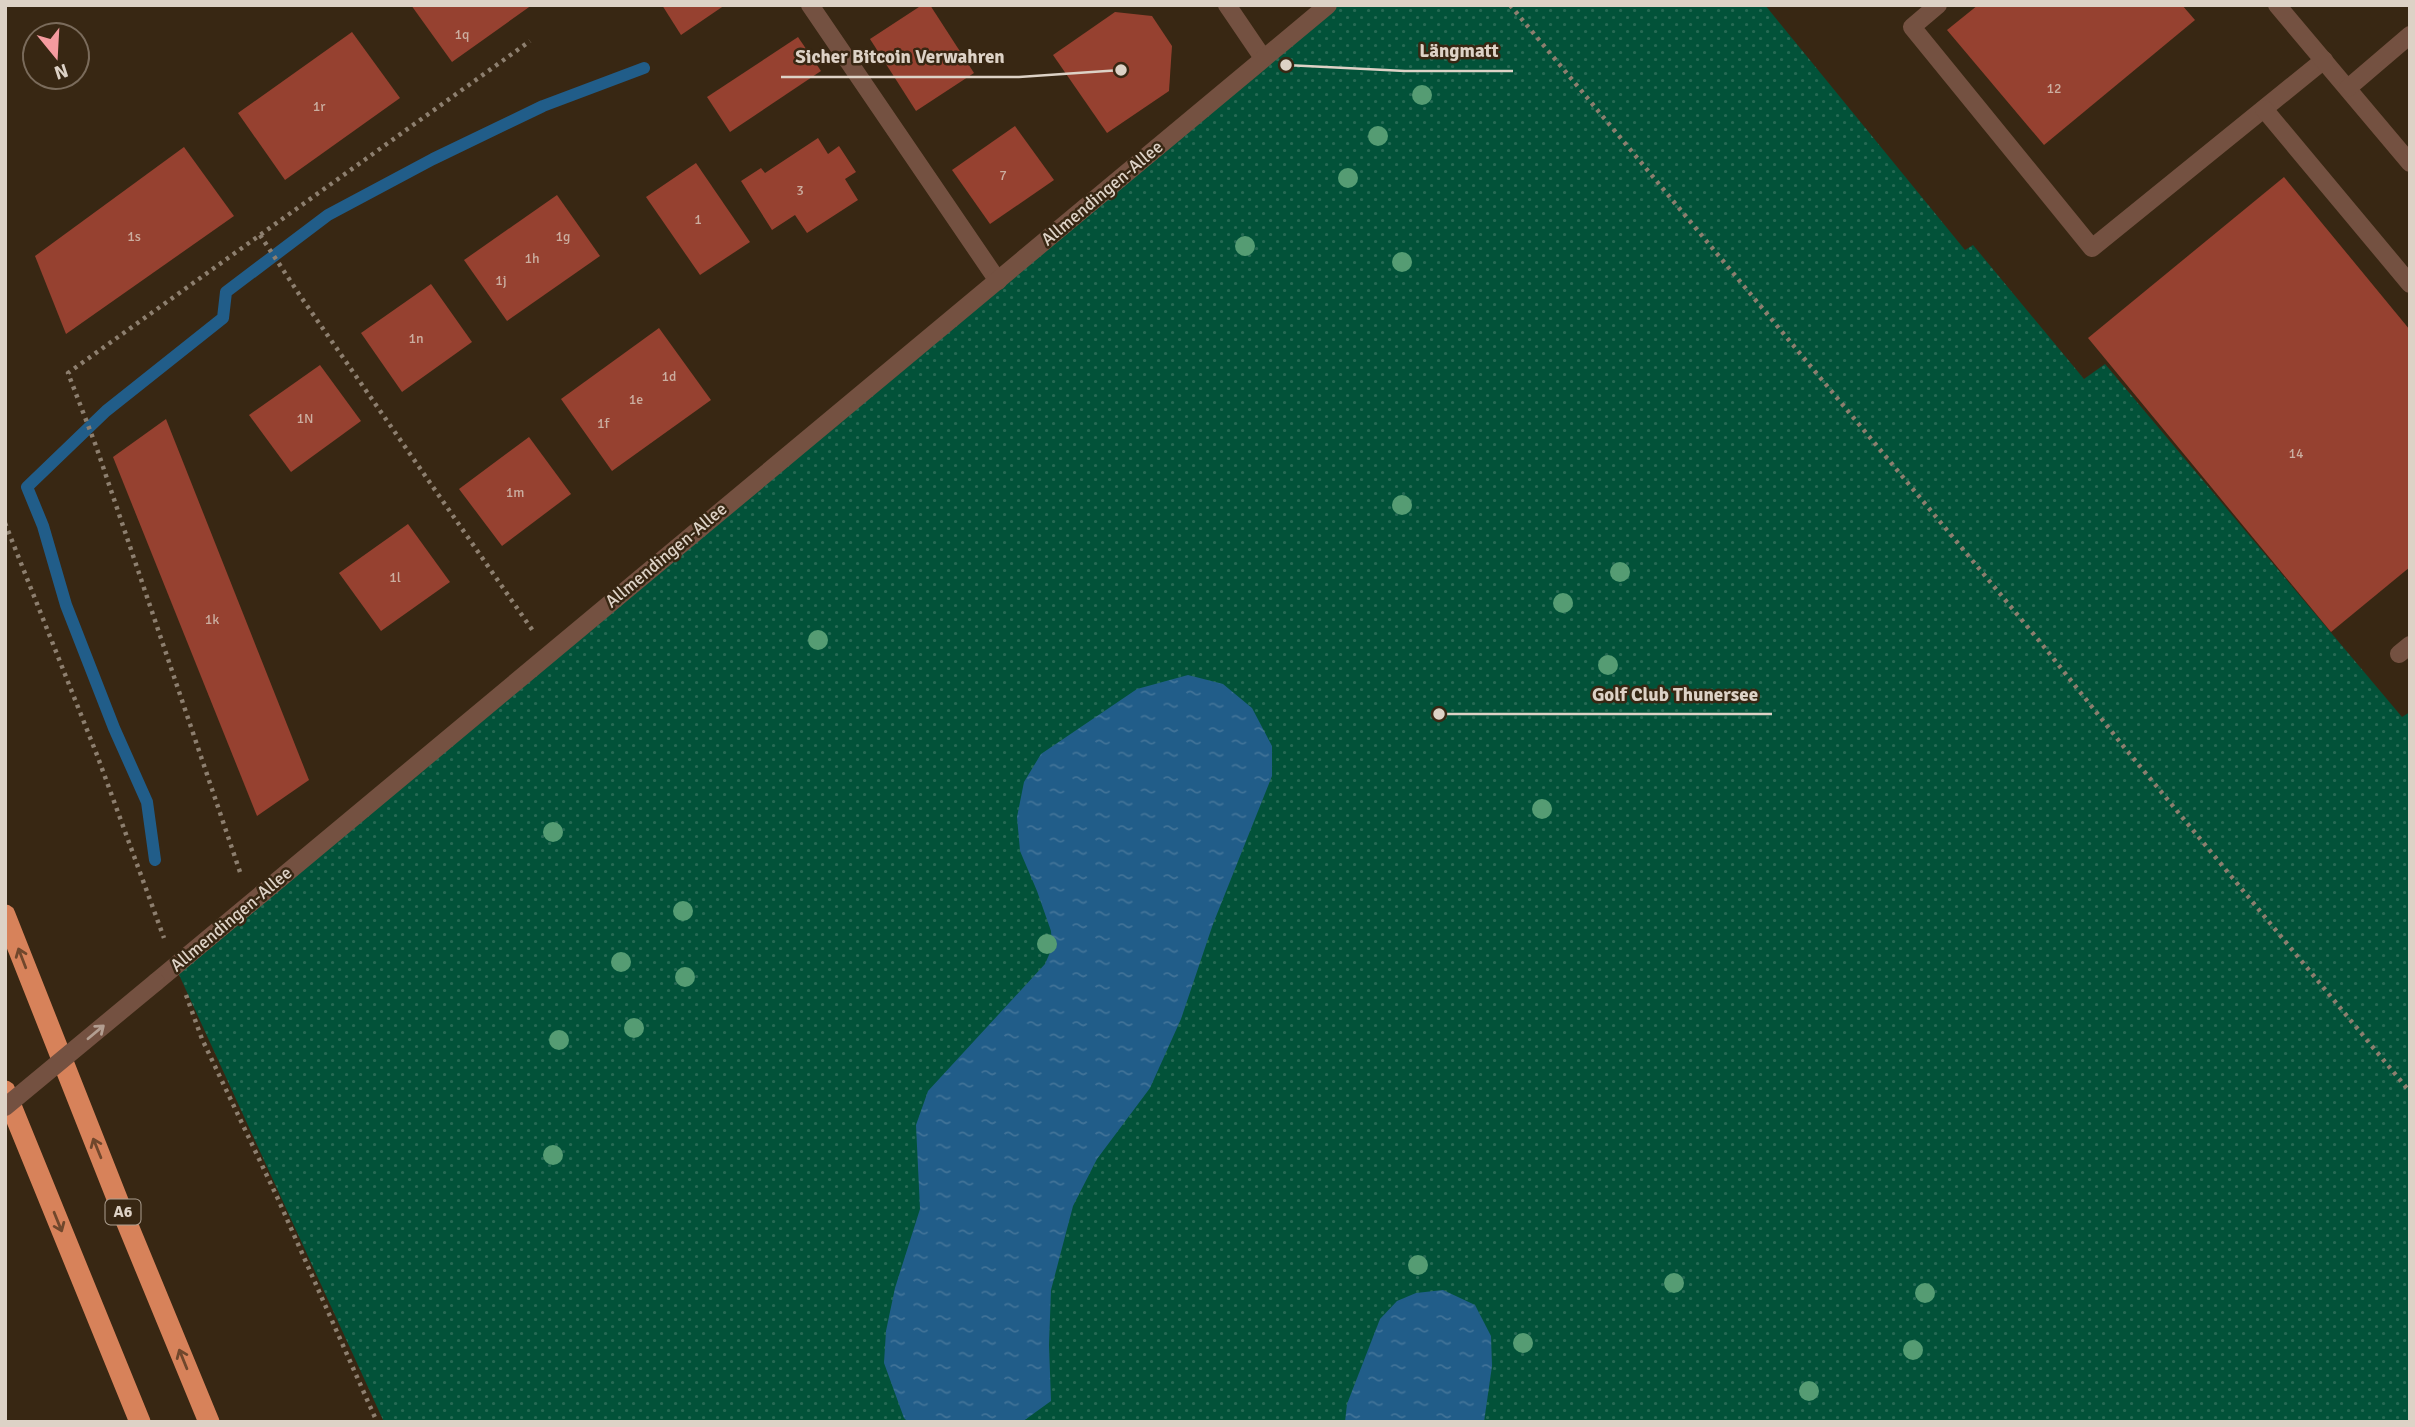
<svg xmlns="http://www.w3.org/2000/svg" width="2415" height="1427" font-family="Signika,sans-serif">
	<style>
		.grass { fill: url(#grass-dots) }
		.water { fill: url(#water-ripples) }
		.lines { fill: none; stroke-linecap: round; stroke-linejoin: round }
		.stream { stroke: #215d89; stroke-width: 12 }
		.building { fill: #964130 }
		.path { stroke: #8d7f6f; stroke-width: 4.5; stroke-dasharray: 3.5 5; stroke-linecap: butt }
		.minor { stroke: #745141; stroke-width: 18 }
		.highway { stroke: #d7825a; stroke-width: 21 }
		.minor-bridge { stroke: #745141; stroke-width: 18 }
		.tree { fill: #559c73 }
		.oneway { stroke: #70472c }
		.oneway2 { stroke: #b39e91 }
		.labels { text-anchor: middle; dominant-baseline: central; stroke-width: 5; stroke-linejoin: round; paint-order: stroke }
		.number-label { font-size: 14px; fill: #cbaea0 }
		.shield { fill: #382713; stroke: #ac9f90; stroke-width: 2 }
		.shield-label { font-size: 16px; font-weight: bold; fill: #ddd2c6 }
		.street-label { font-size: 18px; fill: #ddd2c6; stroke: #382713 }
		.leader { fill: none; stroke: #ddd2c6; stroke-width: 2.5 }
		.callout-dot { fill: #ddd2c6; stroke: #382713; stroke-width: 2.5 }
		.callout-label { font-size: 19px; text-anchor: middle; font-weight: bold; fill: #ddd2c6; stroke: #382713; stroke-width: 5; stroke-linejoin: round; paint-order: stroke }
	</style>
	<defs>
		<pattern id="grass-dots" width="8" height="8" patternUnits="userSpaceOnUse" patternTransform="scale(1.75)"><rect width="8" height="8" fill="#025239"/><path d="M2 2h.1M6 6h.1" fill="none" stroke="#266a54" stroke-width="1.8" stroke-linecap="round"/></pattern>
		<pattern id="water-ripples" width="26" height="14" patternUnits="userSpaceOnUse" patternTransform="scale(1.75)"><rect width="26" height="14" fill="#215d89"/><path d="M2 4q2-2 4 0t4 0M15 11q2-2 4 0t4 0" fill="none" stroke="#417398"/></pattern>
	</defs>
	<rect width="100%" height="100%" fill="#382713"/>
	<!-- grass -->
	<path class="grass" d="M1328 5H1765L1965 250 1973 245 2084 379 2105 364 2402 717 2410 712V1422H384L175 966Z"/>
	<!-- water -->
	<g class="water">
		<path d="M1188 675 1223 684 1252 708 1272 746V776L1213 924 1181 1019 1150 1088 1097 1159 1073 1206 1051 1290 1049 1345 1051 1401 1022 1422H908L904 1418 884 1363 886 1331 895 1288 920 1209 916 1125 928 1091 1045 964 1052 948 1051 931 1037 891 1020 851 1017 817 1024 782 1041 754 1137 689Z"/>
		<path d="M1443 1290 1475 1305 1491 1336 1492 1366 1484 1422H1345L1347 1404 1380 1319 1397 1301 1416 1293Z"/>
	</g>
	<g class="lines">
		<!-- stream -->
		<path class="stream" d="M155 860 147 802 114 728 66 605 43 526 27 487 106 411 223 318 226 292 328 215 433 159 543 106 644 68"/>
	</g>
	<!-- building -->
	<g class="building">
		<path d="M411 5H532L452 62Z"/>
		<path d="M662 5H725L681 35Z"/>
		<path d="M922 5H930L974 73 916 111 870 39Z"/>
		<path d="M1978 5H2182L2195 20 2044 145 1947 30Z"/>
		<path d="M1115 12 1152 16 1172 46 1169 91 1107 133 1053 55Z"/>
		<path d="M352 32 400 98 285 180 238 113Z"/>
		<path d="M798 37 821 71 730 132 707 97Z"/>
		<path d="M1015 126 1054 180 990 224 952 170Z"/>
		<path d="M818 138 828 154 839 146 856 172 845 179 858 200 807 233 795 215 772 230 741 181 761 168 765 173Z"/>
		<path d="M184 147 234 216 66 334 35 256Z"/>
		<path d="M696 163 750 242 700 275 646 197Z"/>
		<path d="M2284 177 2410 330V567L2331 632 2088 338Z"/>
		<path d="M557 195 600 256 507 321 464 260Z"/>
		<path d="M431 284 472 342 402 392 361 333Z"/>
		<path d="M659 328 711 400 612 471 561 399Z"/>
		<path d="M320 365 361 421 291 472 249 415Z"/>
		<path d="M166 419 309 780 257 816 113 457Z"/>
		<path d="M529 437 571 494 502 546 459 489Z"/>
		<path d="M408 524 450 582 381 631 339 573Z"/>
	</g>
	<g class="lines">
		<!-- path -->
		<g class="path">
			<path d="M1510 5 2041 643 2124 747 2410 1092"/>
			<path d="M260 235 301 297 533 631"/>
			<path d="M5 523 97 755 164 938"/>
			<path d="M240 872 96 446 68 373 530 41"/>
			<path d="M186 995 202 1039 278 1199 377 1422"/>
		</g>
		<!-- minor -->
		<g class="minor">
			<path d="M810 5 998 281"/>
			<path d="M1227 5 1263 58"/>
			<path d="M1938 5 1912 27 2092 248 2324 60"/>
			<path d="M2277 5 2410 163"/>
			<path d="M2348 88 2410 35"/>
			<path d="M2264 109 2410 284"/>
			<path d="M2399 654 2410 645"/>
			<path d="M156 982 1328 5"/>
		</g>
		<!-- highway -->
		<g class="highway">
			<path d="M5 915 122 1211 209 1422"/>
			<path d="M5 1091 140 1422"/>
		</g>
		<!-- minor-bridge -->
		<path class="minor-bridge" d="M5 1107 156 982"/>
	</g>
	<!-- trees -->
	<g class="tree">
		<circle cx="1422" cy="95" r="10"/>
		<circle cx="1378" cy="136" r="10"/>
		<circle cx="1348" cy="178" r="10"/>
		<circle cx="1245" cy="246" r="10"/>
		<circle cx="1402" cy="262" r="10"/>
		<circle cx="1402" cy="505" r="10"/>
		<circle cx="1620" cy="572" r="10"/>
		<circle cx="1563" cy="603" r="10"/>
		<circle cx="818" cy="640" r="10"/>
		<circle cx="1608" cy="665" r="10"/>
		<circle cx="1542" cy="809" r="10"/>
		<circle cx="553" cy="832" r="10"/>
		<circle cx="683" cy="911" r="10"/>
		<circle cx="1047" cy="944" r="10"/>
		<circle cx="621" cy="962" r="10"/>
		<circle cx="685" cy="977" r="10"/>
		<circle cx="634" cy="1028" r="10"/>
		<circle cx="559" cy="1040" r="10"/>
		<circle cx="553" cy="1155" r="10"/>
		<circle cx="1418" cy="1265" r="10"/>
		<circle cx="1674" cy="1283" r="10"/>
		<circle cx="1925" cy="1293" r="10"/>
		<circle cx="1523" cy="1343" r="10"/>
		<circle cx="1913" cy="1350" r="10"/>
		<circle cx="1809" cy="1391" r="10"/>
	</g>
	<!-- one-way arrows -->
	<defs><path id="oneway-shaft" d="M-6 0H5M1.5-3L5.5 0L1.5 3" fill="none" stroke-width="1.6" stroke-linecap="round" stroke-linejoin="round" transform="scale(1.75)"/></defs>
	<g class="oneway">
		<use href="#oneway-shaft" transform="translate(22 958) rotate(-111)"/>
		<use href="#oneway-shaft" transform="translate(97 1148) rotate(-112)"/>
		<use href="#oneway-shaft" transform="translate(58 1222) rotate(68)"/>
		<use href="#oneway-shaft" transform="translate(183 1359) rotate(-112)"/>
	</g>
	<use class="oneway2" href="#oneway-shaft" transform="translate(96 1032) rotate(-40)"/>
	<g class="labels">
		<!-- number labels -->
		<g class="number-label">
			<text x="462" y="34">1q</text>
			<text x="2054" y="88">12</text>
			<text x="319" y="106">1r</text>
			<text x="1003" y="175">7</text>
			<text x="800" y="190">3</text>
			<text x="698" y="219">1</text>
			<text x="134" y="236">1s</text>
			<text x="563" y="236">1g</text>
			<text x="532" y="258">1h</text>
			<text x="501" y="280">1j</text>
			<text x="416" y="338">1n</text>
			<text x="669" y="376">1d</text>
			<text x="636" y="399">1e</text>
			<text x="305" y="418">1N</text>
			<text x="603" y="423">1f</text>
			<text x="2296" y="453">14</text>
			<text x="515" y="492">1m</text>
			<text x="395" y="577">1l</text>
			<text x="212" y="619">1k</text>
		</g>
		<!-- shield labels -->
		<rect class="shield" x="105.5" y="1199.5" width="35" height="25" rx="5"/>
		<g class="shield-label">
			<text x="123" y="1212">A6</text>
		</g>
		<!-- street labels -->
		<g class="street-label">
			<text transform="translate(1102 193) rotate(-40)">Allmendingen-Allee</text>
			<text transform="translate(666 555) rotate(-40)">Allmendingen-Allee</text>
			<text transform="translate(231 919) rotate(-40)">Allmendingen-Allee</text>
		</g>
	</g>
	<!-- callouts -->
	<path class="leader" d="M1286 65L1405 71H1513M1121 70L1019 77H781M1439 714L1578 714H1772"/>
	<g class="callout-dot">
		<circle cx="1286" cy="65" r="7"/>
		<circle cx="1121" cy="70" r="7"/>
		<circle cx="1439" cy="714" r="7"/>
	</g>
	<g class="callout-label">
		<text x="1459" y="57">Längmatt</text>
		<text x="900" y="63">Sicher Bitcoin Verwahren</text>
		<text x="1675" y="701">Golf Club Thunersee</text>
	</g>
	<!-- border -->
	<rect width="2415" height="1427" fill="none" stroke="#ddd2c6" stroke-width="14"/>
	<!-- north arrow -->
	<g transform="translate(56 56) rotate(162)"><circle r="33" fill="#382713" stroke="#7a6b5b" stroke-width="2"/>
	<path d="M0-5L12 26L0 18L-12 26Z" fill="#f59b9f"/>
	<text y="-10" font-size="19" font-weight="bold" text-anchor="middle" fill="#ddd2c6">N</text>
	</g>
</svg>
